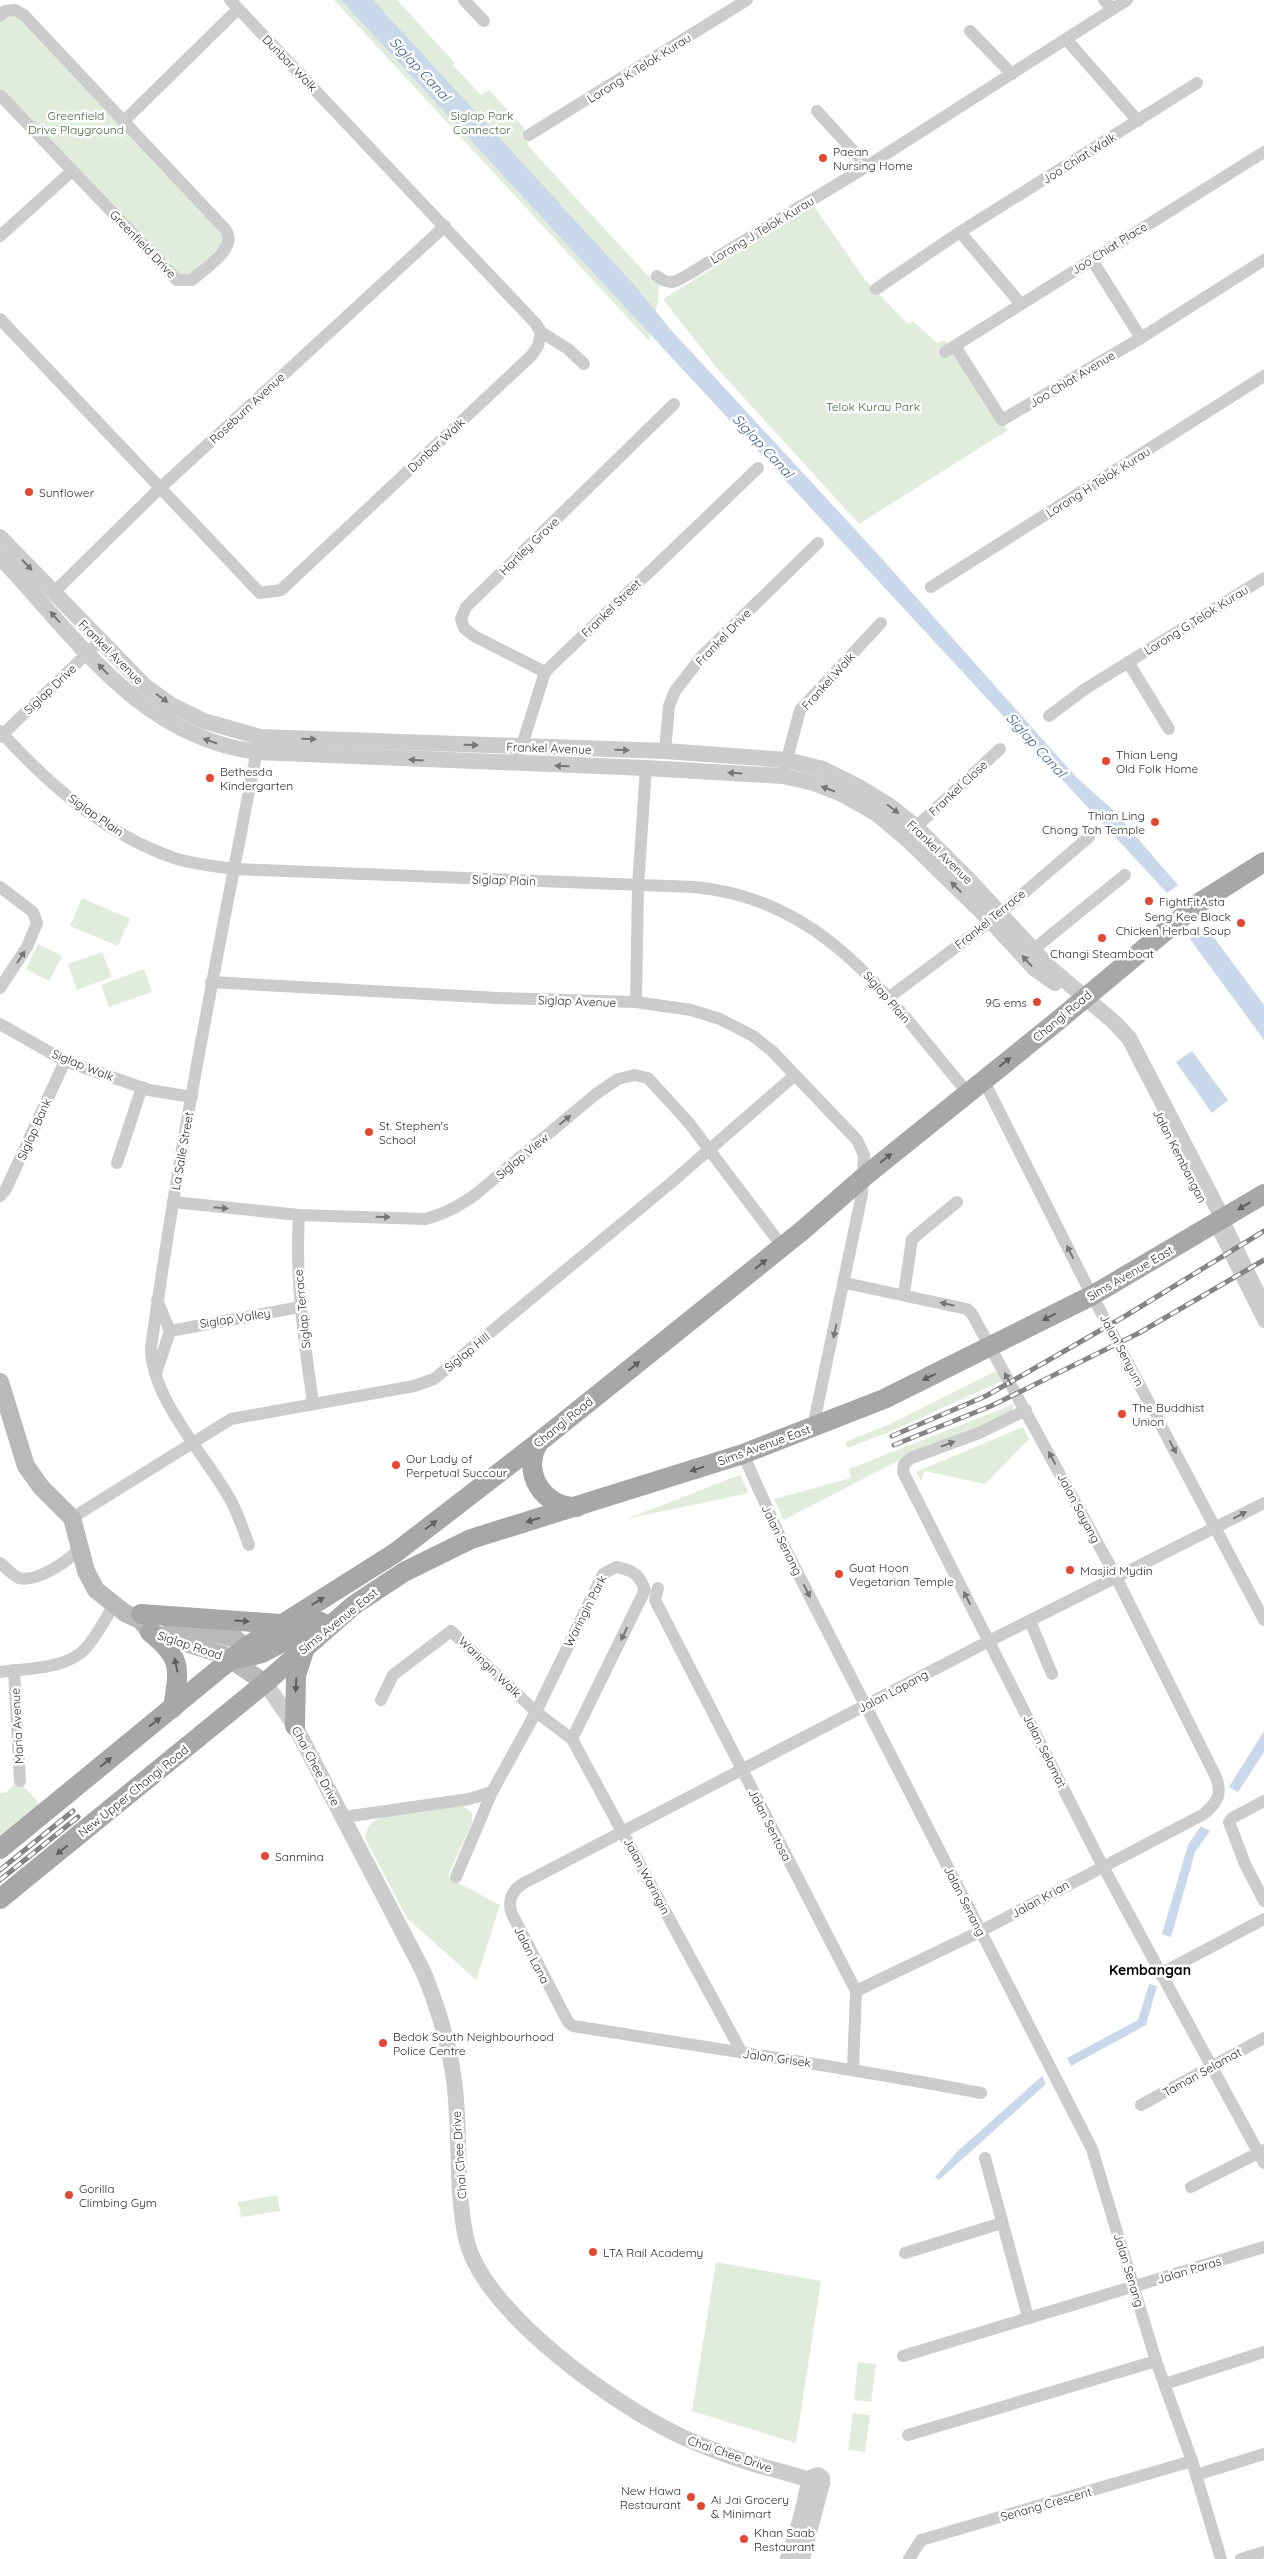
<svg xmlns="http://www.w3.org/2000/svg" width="1264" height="2559" font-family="Quicksand,sans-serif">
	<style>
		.green { fill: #e2ecdd }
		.water { fill: #c9d8eb }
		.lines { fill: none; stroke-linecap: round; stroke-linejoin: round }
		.minor { stroke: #ccc; stroke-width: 12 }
		.tertiary { stroke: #ccc; stroke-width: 16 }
		.secondary { stroke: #b9b9b9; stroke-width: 18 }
		.primary { stroke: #a7a7a7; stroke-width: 20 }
		.rail-casing { stroke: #848484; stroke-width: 5 }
		.rail { stroke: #fff; stroke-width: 3; stroke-dasharray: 9; stroke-linecap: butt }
		.oneway { fill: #767676 }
		.oneway2 { fill: #5f5f5f }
		.poi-dot { fill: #e14935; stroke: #fff; stroke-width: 2 }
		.labels { text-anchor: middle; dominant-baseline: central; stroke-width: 5; stroke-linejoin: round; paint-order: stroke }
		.street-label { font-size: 12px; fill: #2f2f2f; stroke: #fff }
		.park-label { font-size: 12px; fill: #49693d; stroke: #fff }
		.poi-label { font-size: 12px; fill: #2f2f2f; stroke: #fff; text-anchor: start }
		.water-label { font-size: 14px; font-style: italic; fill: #3e618f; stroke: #fff }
		.neighbourhood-label { font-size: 14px; font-weight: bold; fill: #000; stroke: #fff }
	</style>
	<rect width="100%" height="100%" fill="#fff"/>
	<!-- green -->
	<g class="green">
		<path d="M334 0H397L455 63 453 65 481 95 489 90 524 128 529 147 648 276 653 274 659 280 658 302 649 341Z"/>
		<path d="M15 10 230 241 184 282 0 95V16Z"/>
		<path d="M814 206 865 280 908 324 913 321 937 343 945 340 1008 430 859 524 716 367 663 299Z"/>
		<path d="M82 898 130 919 118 946 70 926Z"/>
		<path d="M38 944 62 956 49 981 26 969Z"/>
		<path d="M102 952 112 977 77 990 68 964Z"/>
		<path d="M144 969 152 992 109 1007 101 985Z"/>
		<path d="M994 1372H997L1002 1381 894 1430 848 1448 845 1442 890 1424Z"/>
		<path d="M1014 1404 1012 1413 901 1459 784 1520 774 1499 851 1478 849 1469Z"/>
		<path d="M1023 1427 1029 1439 985 1484 925 1471 921 1481 916 1472Z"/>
		<path d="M740 1475 749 1493 626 1519Z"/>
		<path d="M19 1781 43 1808 0 1843V1793H5Z"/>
		<path d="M463 1806 472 1813V1823L449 1873V1878L500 1905 476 1980 407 1918 365 1838C367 1827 371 1821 382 1817Z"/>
		<path d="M277 2195 280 2211 241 2217 238 2202Z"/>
		<path d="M716 2262 821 2281 796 2443 692 2411Z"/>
		<path d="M858 2362 876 2364 871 2402 854 2400Z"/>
		<path d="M853 2413 870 2415 865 2452 848 2450Z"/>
	</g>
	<!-- water -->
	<g class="water">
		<path d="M341 0H373L636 287 671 330 875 551 1077 778 1112 809 1178 885 1167 893Z"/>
		<path d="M1206 927 1264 1005V1040L1190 939Z"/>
		<path d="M1192 1051 1228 1100 1212 1113 1176 1062Z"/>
		<path d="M1264 1731V1752L1238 1792 1229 1787Z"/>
		<path d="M1201 1826 1210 1831 1195 1852 1171 1937 1162 1934 1188 1845Z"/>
		<path d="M1149 1984 1157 1986 1146 2025 1071 2066 1067 2058 1138 2020Z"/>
		<path d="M1042 2076 1046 2084 939 2180 935 2177 959 2150Z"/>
	</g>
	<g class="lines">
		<!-- minor -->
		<g class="minor">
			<path d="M464 0 484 21"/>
			<path d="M1104 0 1113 9"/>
			<path d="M0 16 5 11 15 10 24 15 226 230C238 249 204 269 192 280H177L0 95"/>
			<path d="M970 31 1012 74"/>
			<path d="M1066 39 1138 121"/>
			<path d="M817 111 867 166"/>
			<path d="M125 120 238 9"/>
			<path d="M529 135 747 0"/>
			<path d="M960 232 1020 303"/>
			<path d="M0 236 72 171"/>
			<path d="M1092 260 1141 338"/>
			<path d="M657 276C669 286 676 282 689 274L861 170 1127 0"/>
			<path d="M876 289 960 232 1197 83"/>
			<path d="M0 319 260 593 281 590 532 355 538 346 541 332 536 324 230 0"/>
			<path d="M541 332 568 349 584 364"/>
			<path d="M955 346 1002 420 1141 338 1264 260"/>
			<path d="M945 352 1264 152"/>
			<path d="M931 587 1264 376"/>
			<path d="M53 593 159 489 445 226"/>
			<path d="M1128 662 1169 729"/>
			<path d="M545 672 474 636 464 628 461 619 466 607 674 404"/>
			<path d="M1049 716 1085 689 1264 578"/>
			<path d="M0 731C48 784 105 834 174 858 193 864 214 866 234 869L694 887C827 899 888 999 967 1092"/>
			<path d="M0 737 100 641"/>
			<path d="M665 751 669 706 675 691 703 655 818 543"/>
			<path d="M519 755 545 672 758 468"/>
			<path d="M785 767 800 710 881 623"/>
			<path d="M916 827 1000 749"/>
			<path d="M0 887 33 912 37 923 27 947 0 988"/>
			<path d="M1034 949 1125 875"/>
			<path d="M211 982 499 998 636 1002 691 1010 720 1019 753 1036 772 1051 857 1140 864 1155 862 1194 813 1427"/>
			<path d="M888 998 991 921 1089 837"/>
			<path d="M636 1002 638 886 646 768"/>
			<path d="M0 1024 65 1061 149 1090 192 1097"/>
			<path d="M983 1079 1085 1282 1264 1620"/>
			<path d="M117 1163 142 1087"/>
			<path d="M0 1196 6 1189 65 1061"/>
			<path d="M173 1202 299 1215 425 1219C445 1214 459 1206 476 1194L596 1094 618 1079 635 1075 648 1078 689 1123 782 1246"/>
			<path d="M299 1215C295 1279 304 1340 313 1403"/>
			<path d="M1223 1219 1264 1302"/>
			<path d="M1215 1224 1264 1322"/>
			<path d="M845 1283 967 1309 972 1314 1114 1573 1215 1775C1223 1793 1218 1802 1204 1814L975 1934 856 1991"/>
			<path d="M904 1294 912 1239 957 1202"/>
			<path d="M170 1331 300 1307"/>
			<path d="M156 1373 170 1331 157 1300"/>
			<path d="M1026 1410 979 1433 911 1458 904 1464 903 1472 1099 1859 1264 2163"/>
			<path d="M743 1454 785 1548 1092 2149 1156 2361 1192 2461 1221 2559"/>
			<path d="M72 1518 231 1419 414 1386 434 1379 672 1182 795 1075"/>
			<path d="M249 1545C243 1530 238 1513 230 1499 206 1456 151 1398 151 1348 179 1146 219 946 258 745"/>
			<path d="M0 1563C6 1568 12 1575 19 1578 37 1583 70 1560 81 1547"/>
			<path d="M658 1588 655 1600 856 1991 853 2069"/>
			<path d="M1030 1621 1052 1674"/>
			<path d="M14 1670 20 1781"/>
			<path d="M0 1672C27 1668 66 1670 86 1648 97 1636 105 1619 114 1605"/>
			<path d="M381 1700 393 1675 451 1631 536 1712 572 1739 742 2053"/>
			<path d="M1264 1801 1232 1818 1229 1822 1245 1864 1264 1901"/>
			<path d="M344 1817 469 1799 492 1792"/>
			<path d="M456 1877 492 1792 536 1712 603 1574 616 1567C633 1570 639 1574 645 1590L572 1739"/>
			<path d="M1160 1974 1264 1919"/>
			<path d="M981 2093C846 2067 709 2048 573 2026L568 2022 512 1914C507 1901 512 1890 524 1883L989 1641 1264 1503"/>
			<path d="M1141 2105 1264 2038"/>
			<path d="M985 2158 1028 2317"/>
			<path d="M1191 2187 1264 2150"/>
			<path d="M905 2253 1002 2223"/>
			<path d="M903 2356 1264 2247"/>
			<path d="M1165 2384 1264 2352"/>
			<path d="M908 2435 1156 2361"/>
			<path d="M1196 2475 1264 2454"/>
			<path d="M909 2559 921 2540 1192 2461"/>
			<path d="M1241 2559 1264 2552"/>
		</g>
		<!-- tertiary -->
		<g class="tertiary">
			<path d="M0 537 146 687 173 706 204 721 260 737 665 751 787 760 823 769 859 787 890 806 916 827 970 881 1048 966 1114 1022 1129 1038 1223 1219"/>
			<path d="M0 557C76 637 139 737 257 752L646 768 783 776 814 783 842 794 877 814 907 839 991 921 1035 969 1055 983"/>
			<path d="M265 1683 295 1726 423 1971C437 2005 449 2043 454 2080 461 2132 455 2186 466 2238 481 2312 621 2410 687 2439 708 2448 730 2457 751 2463 770 2469 790 2473 809 2480"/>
			<path d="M788 2559 801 2518 810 2478 818 2475 822 2478V2483"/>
			<path d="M802 2559 822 2483"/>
		</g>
		<!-- secondary -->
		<g class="secondary">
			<path d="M0 1382 26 1466 41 1487 72 1518 86 1571 96 1590 125 1613 140 1620 150 1632 224 1655 265 1683"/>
			<path d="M171 1622 236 1639 254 1656"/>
		</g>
		<!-- primary -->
		<g class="primary">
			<path d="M539 1442C520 1471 543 1508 577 1507"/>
			<path d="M141 1614 280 1624"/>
			<path d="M150 1632C183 1659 179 1668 173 1708"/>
			<path d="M241 1658 262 1653 321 1622"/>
			<path d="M295 1726 296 1675 305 1648"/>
			<path d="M0 1849 246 1647 395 1553 539 1442 803 1230 865 1176 1055 1023 1199 903 1264 862"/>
			<path d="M0 1899 265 1683 354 1605 404 1572 471 1539 743 1454 884 1399 1093 1295 1264 1194"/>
		</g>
		<!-- rail casing -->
		<g class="rail-casing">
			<g id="rail">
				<path d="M892 1436 986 1396 1127 1315 1264 1231"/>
				<path d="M894 1445 991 1406 1139 1333 1264 1260"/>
				<path d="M0 1870 73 1811"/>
				<path d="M0 1880 78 1817"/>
			</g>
		</g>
		<!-- rail -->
		<use href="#rail" class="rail"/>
	</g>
	<!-- one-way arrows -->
	<defs><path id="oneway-solid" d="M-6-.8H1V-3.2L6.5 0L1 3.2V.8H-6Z" transform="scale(1.25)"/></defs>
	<g class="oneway">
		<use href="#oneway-solid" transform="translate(27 565) rotate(47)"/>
		<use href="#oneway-solid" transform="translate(55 617) rotate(-131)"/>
		<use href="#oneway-solid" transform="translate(103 669) rotate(-134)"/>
		<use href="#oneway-solid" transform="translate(162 698) rotate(35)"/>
		<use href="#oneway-solid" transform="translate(309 739) rotate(2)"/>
		<use href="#oneway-solid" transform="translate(210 741) rotate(-161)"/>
		<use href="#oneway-solid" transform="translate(471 745) rotate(2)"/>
		<use href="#oneway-solid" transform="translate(622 750) rotate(2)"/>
		<use href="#oneway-solid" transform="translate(416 760) rotate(-177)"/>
		<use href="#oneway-solid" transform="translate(562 766) rotate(-178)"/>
		<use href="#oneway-solid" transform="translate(735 773) rotate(-176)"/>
		<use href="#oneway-solid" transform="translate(828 789) rotate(-159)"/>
		<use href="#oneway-solid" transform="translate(893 809) rotate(37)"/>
		<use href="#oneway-solid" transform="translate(956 887) rotate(-136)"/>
		<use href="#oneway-solid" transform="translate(21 957) rotate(-57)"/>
		<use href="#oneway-solid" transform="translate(1027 961) rotate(-133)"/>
		<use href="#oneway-solid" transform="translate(565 1120) rotate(-40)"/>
		<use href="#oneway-solid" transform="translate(221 1208) rotate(5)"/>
		<use href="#oneway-solid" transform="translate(383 1217) rotate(2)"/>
		<use href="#oneway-solid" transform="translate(1070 1252) rotate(-117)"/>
		<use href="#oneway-solid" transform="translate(947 1304) rotate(-167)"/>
		<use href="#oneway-solid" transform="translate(835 1331) rotate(102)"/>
		<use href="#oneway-solid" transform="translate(1008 1379) rotate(-121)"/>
		<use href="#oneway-solid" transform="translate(948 1444) rotate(-21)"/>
		<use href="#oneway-solid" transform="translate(1173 1447) rotate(62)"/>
		<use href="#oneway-solid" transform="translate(1052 1458) rotate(-118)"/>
		<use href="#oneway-solid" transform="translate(1240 1515) rotate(-28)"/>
		<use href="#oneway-solid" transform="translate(807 1591) rotate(63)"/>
		<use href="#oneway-solid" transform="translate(967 1598) rotate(-117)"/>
		<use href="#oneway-solid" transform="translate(624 1634) rotate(116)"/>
	</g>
	<g class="oneway2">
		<use href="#oneway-solid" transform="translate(1005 1062) rotate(-38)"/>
		<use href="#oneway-solid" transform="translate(886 1158) rotate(-39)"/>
		<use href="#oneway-solid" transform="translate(1244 1206) rotate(149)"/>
		<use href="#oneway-solid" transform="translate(761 1264) rotate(-39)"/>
		<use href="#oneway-solid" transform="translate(1049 1317) rotate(153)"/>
		<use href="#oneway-solid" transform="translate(634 1366) rotate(-39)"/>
		<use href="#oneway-solid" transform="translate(929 1377) rotate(155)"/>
		<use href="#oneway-solid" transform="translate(697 1469) rotate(162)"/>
		<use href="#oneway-solid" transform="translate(533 1520) rotate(163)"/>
		<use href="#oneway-solid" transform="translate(431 1525) rotate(-37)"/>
		<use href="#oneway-solid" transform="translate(318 1601) rotate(-32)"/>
		<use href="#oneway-solid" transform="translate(242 1621) rotate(4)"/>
		<use href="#oneway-solid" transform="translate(176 1665) rotate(-102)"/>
		<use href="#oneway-solid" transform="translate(296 1685) rotate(93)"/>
		<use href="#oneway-solid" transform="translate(155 1722) rotate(-38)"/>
		<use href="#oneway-solid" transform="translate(106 1762) rotate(-40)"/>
		<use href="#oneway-solid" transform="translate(62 1850) rotate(141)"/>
	</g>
	<!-- markers -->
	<g class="poi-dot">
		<circle cx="823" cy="158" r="5"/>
		<circle cx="29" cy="492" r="5"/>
		<circle cx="1106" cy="761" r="5"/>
		<circle cx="210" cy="778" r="5"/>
		<circle cx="1155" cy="822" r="5"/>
		<circle cx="1149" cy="901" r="5"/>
		<circle cx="1241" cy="923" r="5"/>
		<circle cx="1102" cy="938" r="5"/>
		<circle cx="1037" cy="1002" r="5"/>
		<circle cx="369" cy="1132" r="5"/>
		<circle cx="1122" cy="1414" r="5"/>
		<circle cx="396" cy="1465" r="5"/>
		<circle cx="1070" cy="1570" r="5"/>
		<circle cx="839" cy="1574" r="5"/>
		<circle cx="265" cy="1856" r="5"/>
		<circle cx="383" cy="2043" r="5"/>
		<circle cx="69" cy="2195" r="5"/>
		<circle cx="593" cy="2252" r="5"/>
		<circle cx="691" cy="2497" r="5"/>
		<circle cx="701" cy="2506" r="5"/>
		<circle cx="744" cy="2539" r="5"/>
	</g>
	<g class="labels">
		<!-- street labels -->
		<g class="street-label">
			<text transform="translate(290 63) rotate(46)">Dunbar Walk</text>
			<text transform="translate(639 68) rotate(-32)">Lorong K Telok Kurau</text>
			<text transform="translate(1079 158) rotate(-32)">Joo Chiat Walk</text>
			<text transform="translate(762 230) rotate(-31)">Lorong J Telok Kurau</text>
			<text transform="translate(143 244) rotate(46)">Greenfield Drive</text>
			<text transform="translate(1109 248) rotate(-32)">Joo Chiat Place</text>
			<text transform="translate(1072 379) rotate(-31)">Joo Chiat Avenue</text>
			<text transform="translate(247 408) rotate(-43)">Roseburn Avenue</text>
			<text transform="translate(436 445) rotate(-43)">Dunbar Walk</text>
			<text transform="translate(1098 482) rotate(-32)">Lorong H Telok Kurau</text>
			<text transform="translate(529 546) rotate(-44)">Hartley Grove</text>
			<text transform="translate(611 608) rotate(-44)">Frankel Street</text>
			<text transform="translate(1196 620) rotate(-32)">Lorong G Telok Kurau</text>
			<text transform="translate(723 637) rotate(-46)">Frankel Drive</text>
			<text transform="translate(111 652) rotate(45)">Frankel Avenue</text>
			<text transform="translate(828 681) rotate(-48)">Frankel Walk</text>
			<text transform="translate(50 689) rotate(-43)">Siglap Drive</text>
			<text transform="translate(549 748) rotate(2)">Frankel Avenue</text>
			<text transform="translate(958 788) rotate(-43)">Frankel Close</text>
			<text transform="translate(96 815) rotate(35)">Siglap Plain</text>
			<text transform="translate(940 852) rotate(44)">Frankel Avenue</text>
			<text transform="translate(504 880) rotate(2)">Siglap Plain</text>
			<text transform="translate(990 919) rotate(-39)">Frankel Terrace</text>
			<text transform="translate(887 997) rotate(49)">Siglap Plain</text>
			<text transform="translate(577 1001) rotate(2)">Siglap Avenue</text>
			<text transform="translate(1062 1016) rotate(-40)">Changi Road</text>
			<text transform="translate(83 1065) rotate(22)">Siglap Walk</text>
			<text transform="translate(34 1129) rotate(-66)">Siglap Bank</text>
			<text transform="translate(182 1151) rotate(-80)">La Salle Street</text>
			<text transform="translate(522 1156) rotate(-40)">Siglap View</text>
			<text transform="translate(1180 1156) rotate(63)">Jalan Kembangan</text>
			<text transform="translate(1130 1273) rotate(-30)">Sims Avenue East</text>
			<text transform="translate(302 1309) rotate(-96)">Siglap Terrace</text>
			<text transform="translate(235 1318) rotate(-9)">Siglap Valley</text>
			<text transform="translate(1122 1350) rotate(62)">Jalan Senyum</text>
			<text transform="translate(467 1352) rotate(-39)">Siglap Hill</text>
			<text transform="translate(563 1422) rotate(-39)">Changi Road</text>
			<text transform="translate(764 1445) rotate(-20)">Sims Avenue East</text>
			<text transform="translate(1079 1508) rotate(62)">Jalan Sayang</text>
			<text transform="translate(782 1540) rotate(64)">Jalan Senang</text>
			<text transform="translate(585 1611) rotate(-63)">Waringin Park</text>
			<text transform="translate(338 1621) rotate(-39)">Sims Avenue East</text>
			<text transform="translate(190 1645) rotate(18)">Siglap Road</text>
			<text transform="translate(490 1667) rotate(44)">Waringin Walk</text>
			<text transform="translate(893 1691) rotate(-28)">Jalan Lapang</text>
			<text transform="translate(17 1726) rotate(-93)">Maria Avenue</text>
			<text transform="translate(1045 1751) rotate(63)">Jalan Selamat</text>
			<text transform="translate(316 1766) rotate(62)">Chai Chee Drive</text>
			<text transform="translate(133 1791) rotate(-39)">New Upper Changi Road</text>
			<text transform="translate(770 1825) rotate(63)">Jalan Sentosa</text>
			<text transform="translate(647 1876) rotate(62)">Jalan Waringin</text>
			<text transform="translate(1040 1899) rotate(-29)">Jalan Krian</text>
			<text transform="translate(965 1901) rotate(63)">Jalan Senang</text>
			<text transform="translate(532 1955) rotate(63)">Jalan Lana</text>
			<text transform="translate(777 2058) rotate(8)">Jalan Grisek</text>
			<text transform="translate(1202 2072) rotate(-29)">Taman Selamat</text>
			<text transform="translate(459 2155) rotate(-94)">Chai Chee Drive</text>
			<text transform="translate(1129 2270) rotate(73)">Jalan Senang</text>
			<text transform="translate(1189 2270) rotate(-17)">Jalan Paras</text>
			<text transform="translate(730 2454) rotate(19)">Chai Chee Drive</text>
			<text transform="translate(1046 2504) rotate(-16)">Senang Crescent</text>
		</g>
		<!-- park labels -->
		<g class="park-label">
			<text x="76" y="115">Greenfield<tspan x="76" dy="14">Drive Playground</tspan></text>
			<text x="482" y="115">Siglap Park<tspan x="482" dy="14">Connector</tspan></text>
			<text x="873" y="406">Telok Kurau Park</text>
		</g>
		<!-- poi labels -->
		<g class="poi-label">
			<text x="833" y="151">Paean<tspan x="833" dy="14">Nursing Home</tspan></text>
			<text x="39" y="492">Sunflower</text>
			<text x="1116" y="754">Thian Leng<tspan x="1116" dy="14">Old Folk Home</tspan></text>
			<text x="220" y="771">Bethesda<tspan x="220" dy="14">Kindergarten</tspan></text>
			<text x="1145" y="815" text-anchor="end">Thian Ling<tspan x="1145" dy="14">Chong Toh Temple</tspan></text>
			<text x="1159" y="901">FightFitAsta</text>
			<text x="1231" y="916" text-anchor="end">Seng Kee Black<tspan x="1231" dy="14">Chicken Herbal Soup</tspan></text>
			<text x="1102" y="953" text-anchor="middle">Changi Steamboat</text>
			<text x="1027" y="1002" text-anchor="end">9G ems</text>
			<text x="379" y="1125">St. Stephen's<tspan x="379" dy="14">School</tspan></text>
			<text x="1132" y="1407">The Buddhist<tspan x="1132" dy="14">Union</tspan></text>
			<text x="406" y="1458">Our Lady of<tspan x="406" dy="14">Perpetual Succour</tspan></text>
			<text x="849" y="1567">Guat Hoon<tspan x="849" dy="14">Vegetarian Temple</tspan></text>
			<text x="1080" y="1570">Masjid Mydin</text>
			<text x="275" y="1856">Sanmina</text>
			<text x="393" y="2036">Bedok South Neighbourhood<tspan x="393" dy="14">Police Centre</tspan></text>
			<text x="79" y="2188">Gorilla<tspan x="79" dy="14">Climbing Gym</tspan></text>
			<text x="603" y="2252">LTA Rail Academy</text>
			<text x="681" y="2490" text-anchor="end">New Hawa<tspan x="681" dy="14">Restaurant</tspan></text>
			<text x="711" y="2499">Ai Jai Grocery<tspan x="711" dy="14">&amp; Minimart</tspan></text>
			<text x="754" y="2532">Khan Saab<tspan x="754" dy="14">Restaurant</tspan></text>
		</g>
		<!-- water labels -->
		<g class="water-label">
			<text transform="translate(420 69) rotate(47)">Siglap Canal</text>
			<text transform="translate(763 446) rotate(47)">Siglap Canal</text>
			<text transform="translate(1036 745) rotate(48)">Siglap Canal</text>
		</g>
		<!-- neighbourhood labels -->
		<g class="neighbourhood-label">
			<text x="1150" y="1970">Kembangan</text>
		</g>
	</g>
</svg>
